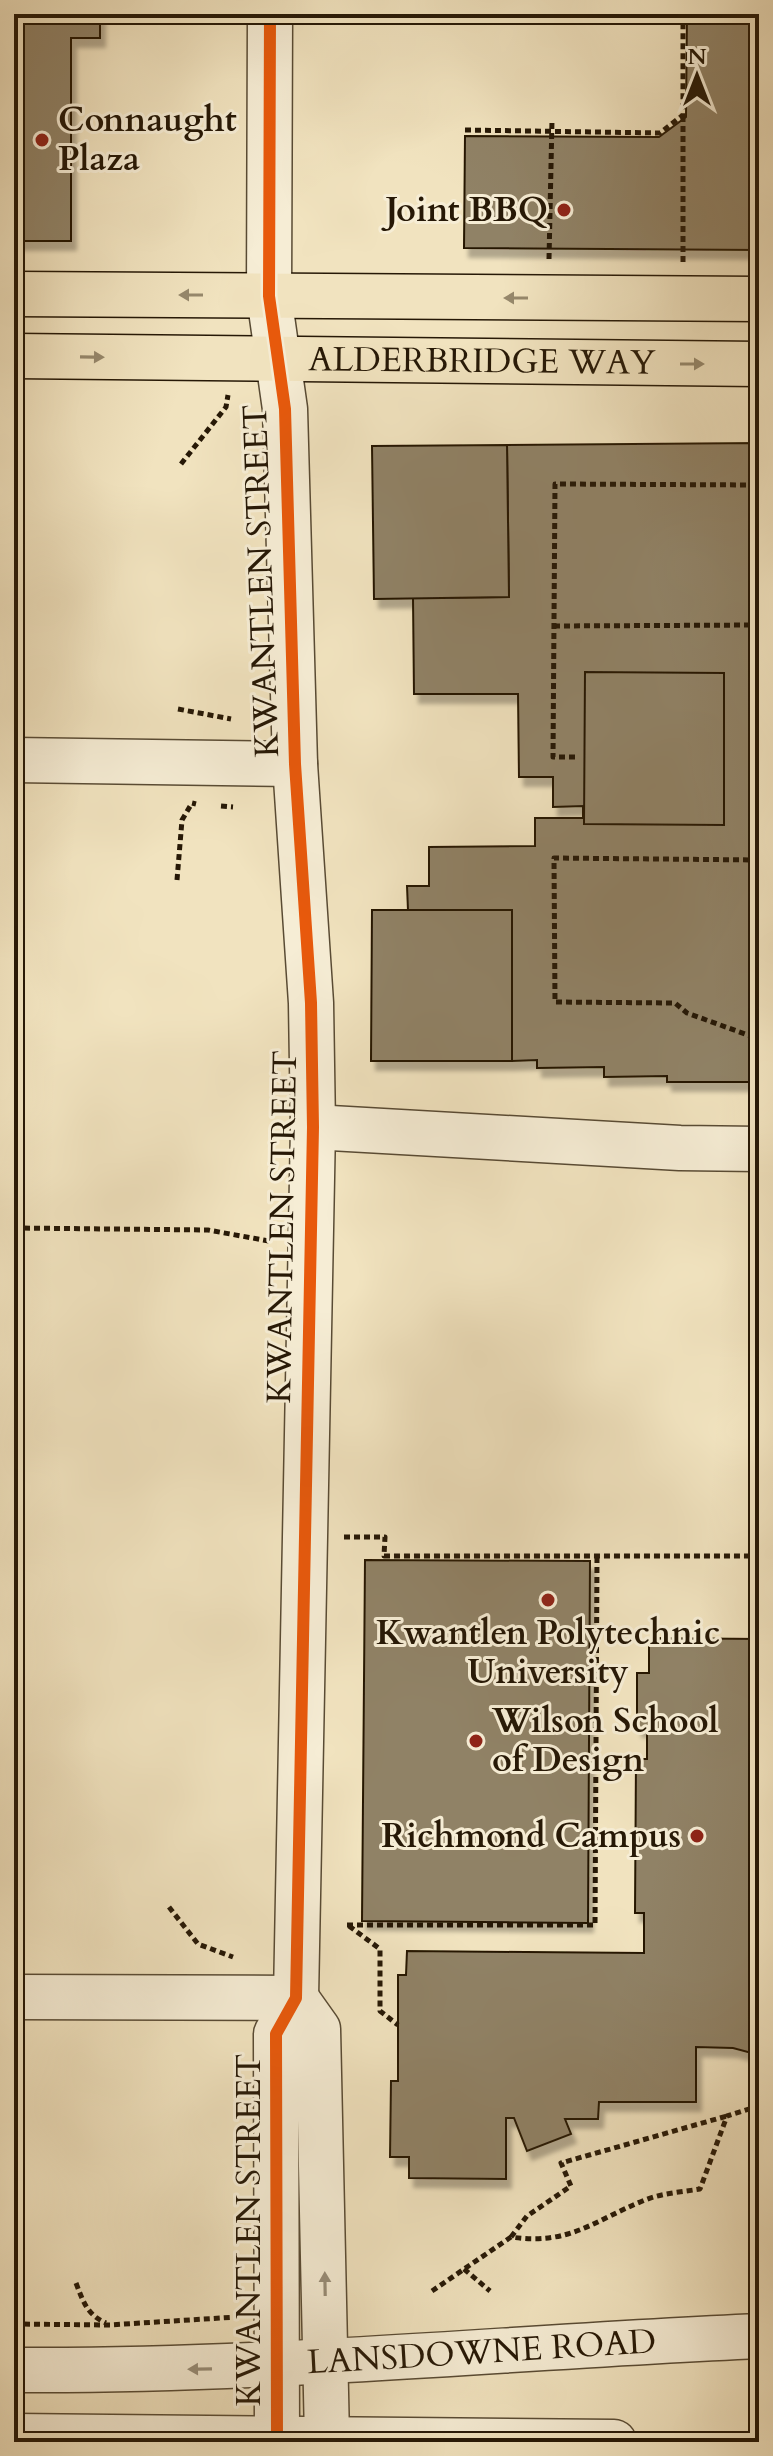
<svg xmlns="http://www.w3.org/2000/svg" width="773" height="2456" font-family="Cardo,serif">
	<style>
		.building { fill: #908266; stroke: #261806; stroke-width: 2; filter: url(#shadow) }
		.lines { fill: none; stroke-linecap: round; stroke-linejoin: round }
		.minor-casing { stroke: #594b34; stroke-width: 47 }
		.major-casing { stroke: #261806; stroke-width: 47 }
		.path { stroke: #261806; stroke-width: 5; stroke-dasharray: 6 4; stroke-linecap: butt }
		.minor { stroke: #f6edd5; stroke-width: 44 }
		.major { stroke: #f1e3bf; stroke-width: 44 }
		.cycleway-casing { stroke: #f6edd5; stroke-width: 17 }
		.cycleway { stroke: #e8590c; stroke-width: 12 }
		.oneway { fill: #96886c }
		.oneway2 { fill: #988d78 }
		.poi-dot { fill: #8f2418; stroke: #f6edd5; stroke-width: 3 }
		.labels { text-anchor: middle; dominant-baseline: central; stroke-width: 6; stroke-linejoin: round; paint-order: stroke }
		.poi-label { font-size: 34px; font-weight: bold; fill: #261806; stroke: #f6edd5; text-anchor: start }
		.street-label { font-size: 34px; fill: #261806; stroke: #f6edd5 }
	</style>
	<defs>
		<filter id="shadow"><feDropShadow dx="5" dy="9" stdDeviation="2" flood-color="#0004"/></filter>
	</defs>
	<rect width="100%" height="100%" fill="#f1e3bf"/>
	<filter id="stains"><feTurbulence type="fractalNoise" baseFrequency=".0025" numOctaves="4"/><feColorMatrix values="0 0 0 0 .2 0 0 0 0 .09 0 0 0 0 .02 0 0 0 .5 -.17"/></filter>
	<radialGradient id="worn" r=".72"><stop offset=".6" stop-color="#630" stop-opacity="0"/><stop offset="1" stop-color="#630" stop-opacity=".3"/></radialGradient>
	<!-- building -->
	<g class="building">
		<path d="M14 14H100V38H71V241H14Z"/>
		<path d="M687 14H759V250L464 248 465 136 659 137 686 117Z"/>
		<path d="M759 443V1082H667V1076L604 1077V1067L537 1068V1060L512 1061V910H408L407 886H429V847L535 846V818H583V806L553 807V777H519L518 694H414L413 598 509 597 507 445Z"/>
		<path d="M507 445 509 597 374 599 372 446Z"/>
		<path d="M585 672 724 673V825L584 824Z"/>
		<path d="M372 910H512V1061H371Z"/>
		<path d="M365 1560 590 1561 588 1923 362 1921Z"/>
		<path d="M649 1638 759 1639V2055L733 2048 696 2047V2102H599L598 2119H565L571 2134 527 2151 514 2118H506V2179L409 2178V2157H390L391 2081H398V1975H406L407 1951 644 1953V1913H635L636 1759H647V1728H637V1673H649Z"/>
	</g>
	<g class="lines">
		<!-- minor casing -->
		<g class="minor-casing">
			<g id="minor">
				<path d="M270 14 269 296 285 409 295 764 311 1003 313 1127 296 1998 276 2034 277 2437"/>
				<path d="M14 760 295 764"/>
				<path d="M313 1127 680 1148 759 1149"/>
				<path d="M14 1997 296 1998"/>
				<path d="M296 1998 318 2029 327 2438"/>
				<path id="s1" d="M14 2370C263 2372 510 2347 759 2336"/>
				<path d="M14 2436 614 2442"/>
			</g>
		</g>
		<!-- major casing -->
		<g class="major-casing">
			<g id="major">
				<path d="M14 294 759 299"/>
				<path id="s2" d="M14 356 759 364"/>
			</g>
		</g>
		<!-- path -->
		<g class="path">
			<path d="M683 116V262"/>
			<path d="M465 130 660 133 683 115V14"/>
			<path d="M549 259 552 120"/>
			<path d="M181 464 226 407 228 395"/>
			<path d="M554 626 759 625"/>
			<path d="M178 709 231 719"/>
			<path d="M575 757H553L555 484 759 485"/>
			<path d="M221 806 233 807"/>
			<path d="M759 860 554 858 555 1002 675 1003 687 1013 759 1039"/>
			<path d="M177 880 182 820 192 803 196 804"/>
			<path d="M14 1228 208 1230 269 1241"/>
			<path d="M344 1537H385L384 1556H759"/>
			<path d="M169 1907 198 1944 233 1957"/>
			<path d="M347 1925H595L597 1556"/>
			<path d="M349 1926 380 1949V2011L398 2025"/>
			<path d="M511 2237 527 2216 571 2186 561 2163 727 2116"/>
			<path d="M464 2269 490 2291"/>
			<path d="M76 2283C83 2301 87 2315 106 2323"/>
			<path d="M432 2291 511 2237C569 2246 595 2220 645 2200 662 2193 682 2192 700 2189L727 2116 759 2106"/>
			<path d="M14 2324 110 2325 236 2317"/>
		</g>
		<!-- minor -->
		<use href="#minor" class="minor"/>
		<!-- major -->
		<use href="#major" class="major"/>
		<!-- cycleway casing -->
		<g class="cycleway-casing">
			<path id="cycleway" d="M270 14 269 296 285 409 295 764 311 1003 313 1127 296 1998 276 2034 277 2437"/>
		</g>
		<!-- cycleway -->
		<use href="#cycleway" class="cycleway"/>
	</g>
	<!-- one-way arrows -->
	<defs><path id="oneway-solid" d="M-6-.8H1V-3.2L6.5 0L1 3.2V.8H-6Z" transform="scale(2)"/></defs>
	<g class="oneway">
		<use href="#oneway-solid" transform="translate(191 295) rotate(-180)"/>
		<use href="#oneway-solid" transform="translate(516 298) rotate(-180)"/>
		<use href="#oneway-solid" transform="translate(92 357) rotate(1)"/>
		<use href="#oneway-solid" transform="translate(692 364)"/>
	</g>
	<g class="oneway2">
		<use href="#oneway-solid" transform="translate(325 2284) rotate(-91)"/>
		<use href="#oneway-solid" transform="translate(200 2369) rotate(179)"/>
	</g>
	<!-- markers -->
	<g class="poi-dot">
		<circle cx="42" cy="140" r="8"/>
		<circle cx="564" cy="210" r="8"/>
		<circle cx="548" cy="1600" r="8"/>
		<circle cx="476" cy="1741" r="8"/>
		<circle cx="697" cy="1836" r="8"/>
	</g>
	<g class="labels">
		<!-- poi labels -->
		<g class="poi-label">
			<text x="58" y="120">Connaught<tspan x="58" dy="39">Plaza</tspan></text>
			<text x="548" y="210" text-anchor="end">Joint BBQ</text>
			<text x="548" y="1633" text-anchor="middle">Kwantlen Polytechnic<tspan x="548" dy="39">University</tspan></text>
			<text x="492" y="1721">Wilson School<tspan x="492" dy="39">of Design</tspan></text>
			<text x="681" y="1836" text-anchor="end">Richmond Campus</text>
		</g>
		<!-- street labels -->
		<g class="street-label">
			<text stroke="none"><textPath href="#s2" startOffset="468">ALDERBRIDGE WAY</textPath></text>
			<text transform="translate(261 581) rotate(-92)">KWANTLEN STREET</text>
			<text transform="translate(282 1227) rotate(-89)">KWANTLEN STREET</text>
			<text transform="translate(249 2230) rotate(-90)">KWANTLEN STREET</text>
			<text stroke="none"><textPath href="#s1" startOffset="468">LANSDOWNE ROAD</textPath></text>
		</g>
	</g>
	<!-- margin -->
	<rect width="773" height="2456" fill="none" stroke="#f1e3bf" stroke-width="48"/>
	<rect x="16" y="16" width="741" height="2424" fill="none" stroke="#261806" stroke-width="4"/>
	<rect x="24" y="24" width="725" height="2408" fill="none" stroke="#261806" stroke-width="2"/>
	<!-- north arrow -->
	<g transform="translate(697 76)" stroke="#f6edd5" stroke-width="6" paint-order="stroke">
	<path d="M0-6L14 30L0 20L-14 30Z" fill="#261806"/>
	<text y="-12" font-size="22" font-weight="bold" text-anchor="middle" fill="#261806">N</text>
	</g>
	<rect width="100%" height="100%" filter="url(#stains)"/>
	<rect width="100%" height="100%" fill="url(#worn)"/>
</svg>
